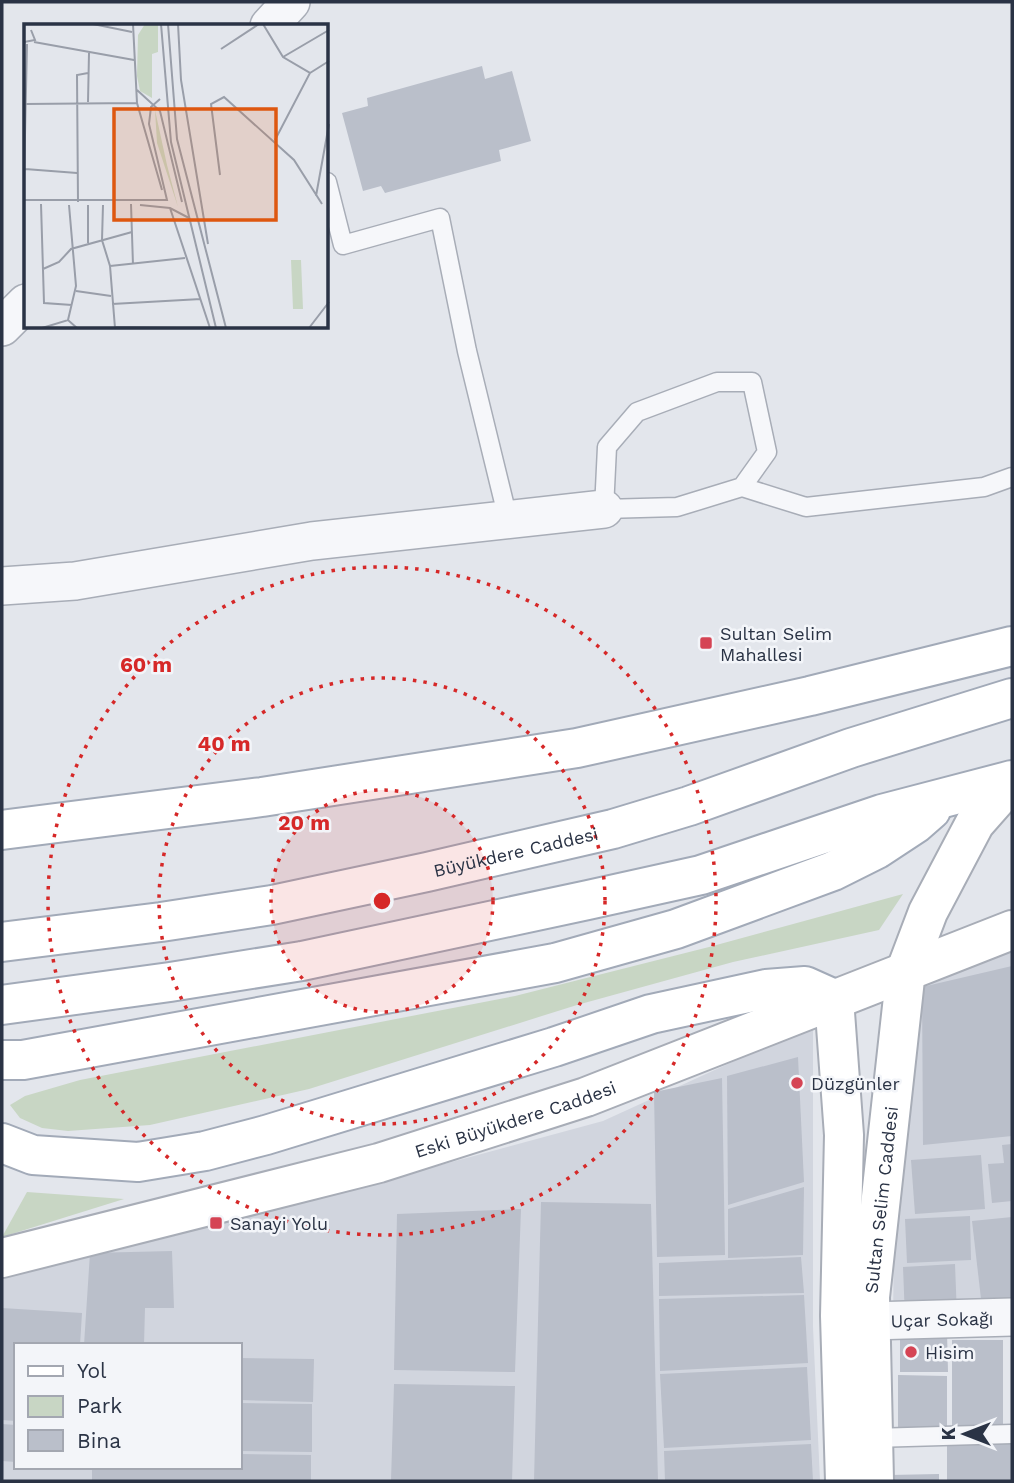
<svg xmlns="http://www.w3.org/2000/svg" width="1014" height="1483" font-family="'Work Sans',sans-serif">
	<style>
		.built { fill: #d1d5de; fill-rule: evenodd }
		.green { fill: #c8d6c4 }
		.building { fill: #babfca }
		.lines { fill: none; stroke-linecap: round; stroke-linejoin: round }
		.lane-casing { stroke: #a8adb7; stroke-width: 21 }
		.street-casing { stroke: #a8adb7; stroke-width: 40 }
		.secondary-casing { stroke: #a8adb7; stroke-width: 42 }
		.primary-casing { stroke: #a2aab8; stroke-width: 42 }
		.lane { stroke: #f6f7fa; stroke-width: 18 }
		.street { stroke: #f6f7fa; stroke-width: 37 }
		.secondary { stroke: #fff; stroke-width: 38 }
		.primary { stroke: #fff; stroke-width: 38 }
		.ring { fill: none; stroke: #d62828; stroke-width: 3.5; stroke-dasharray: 3.5 7 }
		.poi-dot { fill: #d54454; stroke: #f3f5f9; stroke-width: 2.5 }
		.labels { text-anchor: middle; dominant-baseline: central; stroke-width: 5; stroke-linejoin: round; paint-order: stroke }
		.poi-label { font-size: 18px; fill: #2a3345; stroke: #f3f5f9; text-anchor: start }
		.street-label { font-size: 18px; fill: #2a3345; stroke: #f3f5f9 }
		.inset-road { fill: none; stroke: #999ea9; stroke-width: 2 }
		.view { fill: #de570f; fill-opacity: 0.15; stroke: #de570f; stroke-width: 3.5 }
		.inset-edge { fill: none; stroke: #2a3345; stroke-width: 3.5 }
		.centre { fill: #d62828; stroke: #f3f5f9; stroke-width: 3.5 }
		.ring-label { font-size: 21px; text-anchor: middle; font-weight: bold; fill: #d62828; stroke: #f3f5f9; stroke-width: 5; stroke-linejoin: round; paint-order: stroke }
	</style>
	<rect width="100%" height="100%" fill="#e3e6ec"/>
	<!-- built -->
	<g class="built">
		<path d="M1012 950V1331L893 1329 894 1226 916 987Z"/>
		<path d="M813 1025V1327L820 1481H2V1275L274 1210 603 1121ZM16 1345H240V1467H16Z"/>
	</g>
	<!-- green -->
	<g class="green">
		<path d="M903 894 879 930 733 962 577 1005 309 1089 150 1125 68 1131 42 1128 20 1118 10 1105 25 1096 80 1080 515 996 709 947Z"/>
		<path d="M27 1192 124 1199 2 1237Z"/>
	</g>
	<!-- building -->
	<g class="building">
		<path d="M482 66 485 79 512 71 531 141 499 150 501 161 385 193 381 186 363 191 342 113 368 106 367 98Z"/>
		<path d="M1012 966V1136L923 1145 922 987Z"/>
		<path d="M798 1057 804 1182 728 1205 727 1076Z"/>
		<path d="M722 1078 725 1255 657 1257 654 1092Z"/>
		<path d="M1012 1144V1201L992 1203 988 1164 1004 1163 1002 1145Z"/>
		<path d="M981 1155 985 1209 915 1214 911 1160Z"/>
		<path d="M804 1187 803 1255 728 1258V1209Z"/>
		<path d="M541 1202 651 1204 658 1481H534Z"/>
		<path d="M521 1209 515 1372 394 1370 397 1214Z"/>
		<path d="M970 1216 971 1260 907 1263 905 1219Z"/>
		<path d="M1012 1217V1313L983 1316 972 1221Z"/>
		<path d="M172 1251 174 1308H145L144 1345H84L90 1253Z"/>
		<path d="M801 1257 804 1293 659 1296V1263Z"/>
		<path d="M955 1264 957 1316 905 1318 903 1267Z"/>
		<path d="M804 1295 808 1363 660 1371 659 1299Z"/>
		<path d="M2 1308 82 1313 80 1345H16V1421L2 1420Z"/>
		<path d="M900 1332H947L948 1372H900Z"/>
		<rect x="952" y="1340" width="51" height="88"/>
		<path d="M240 1358 314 1359 313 1402 240 1400Z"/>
		<path d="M807 1367 811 1440 664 1448 660 1374Z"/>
		<path d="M898 1375 947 1376V1429H898Z"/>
		<path d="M394 1384 515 1386 512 1481H391Z"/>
		<path d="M240 1403 312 1404V1452L240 1451Z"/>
		<path d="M2 1424 16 1425V1462L2 1461Z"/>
		<path d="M1012 1442V1481H947V1443Z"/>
		<path d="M811 1444 813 1481H665L664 1451Z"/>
		<path d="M240 1454 311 1455V1481H92V1467H240Z"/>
		<path d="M939 1474V1481H890V1475Z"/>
	</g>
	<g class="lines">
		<!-- lane casing -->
		<g class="lane-casing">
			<g id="lane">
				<path d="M327 182 343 245 440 218 467 351 508 519"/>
				<path d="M742 487 767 452 752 382H717L637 412 607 447 604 509 677 507 742 487 806 507 984 487 1012 477"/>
				<path d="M873 1438 1012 1434"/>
			</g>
		</g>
		<!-- street casing -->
		<g class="street-casing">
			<g id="street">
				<path d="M269 26 291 2"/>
				<path d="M2 327 26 303"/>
				<path d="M2 586 75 581 312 541 604 509"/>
				<path id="s1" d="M870 1321 1012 1317"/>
			</g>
		</g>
		<!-- secondary casing -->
		<g class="secondary-casing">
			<g id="secondary">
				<path d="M834 999 844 1135 840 1316 845 1481"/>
				<path id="s2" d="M2 1258 379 1163 586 1097 1012 930"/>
				<path id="s3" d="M874 1481 870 1297 906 970 928 912 975 823 1012 781"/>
			</g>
		</g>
		<!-- primary casing -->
		<g class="primary-casing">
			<g id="primary">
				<path d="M2 830 262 797 577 748 810 696 1012 646"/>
				<path id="s4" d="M2 942 161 922 272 905 427 872 613 829 689 806 851 748 1012 698"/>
				<path d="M2 1005 170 982 302 961 588 900 701 875 882 814 1012 780"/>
				<path d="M2 1060H23L555 963 676 929 833 871 877 849 915 824 931 810"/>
				<path d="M2 1143 33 1155 138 1162 205 1151 266 1135 554 1047 651 1014 766 989 805 986 834 999"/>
			</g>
		</g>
		<!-- lane -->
		<use href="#lane" class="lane"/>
		<!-- street -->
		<use href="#street" class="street"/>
		<!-- secondary -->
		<use href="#secondary" class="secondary"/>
		<!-- primary -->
		<use href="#primary" class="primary"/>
	</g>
	<!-- distance rings -->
	<circle cx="382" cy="901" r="111" fill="#d62828" fill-opacity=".12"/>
	<g class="ring">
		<circle cx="382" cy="901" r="111"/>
		<circle cx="382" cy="901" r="223"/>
		<circle cx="382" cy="901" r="334"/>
	</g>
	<!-- markers -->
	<g class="poi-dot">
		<rect x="699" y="636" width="14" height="14" rx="3.5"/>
		<circle cx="797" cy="1083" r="7"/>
		<rect x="209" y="1216" width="14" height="14" rx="3.5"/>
		<circle cx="911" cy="1352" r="7"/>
	</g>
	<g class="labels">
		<!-- poi labels -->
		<g class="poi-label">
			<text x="720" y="633">Sultan Selim<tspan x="720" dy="21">Mahallesi</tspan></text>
			<text x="811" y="1083">Düzgünler</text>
			<text x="230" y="1223">Sanayi Yolu</text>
			<text x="925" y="1352">Hisim</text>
		</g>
		<!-- street labels -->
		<g class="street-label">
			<text stroke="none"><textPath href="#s4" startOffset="522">Büyükdere Caddesi</textPath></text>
			<text stroke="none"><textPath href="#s2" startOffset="532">Eski Büyükdere Caddesi</textPath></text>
			<text stroke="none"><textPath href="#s3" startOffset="282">Sultan Selim Caddesi</textPath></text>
			<text stroke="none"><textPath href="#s1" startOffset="72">Uçar Sokağı</textPath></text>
		</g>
	</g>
	<!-- overview -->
	<g transform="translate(24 24)">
		<rect width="304" height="304" fill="#e3e6ec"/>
		<path d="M121 0 134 1V28L128 30V74L116 67 113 52 114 11ZM131 86 143 141 154 183 133 119ZM267 236H277L279 285H269Z" fill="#c8d6c4"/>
		<path class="inset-road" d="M69 0 108 8M109 0 113 79 138 166M137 0 147 118 192 304M144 0 153 115 202 304M154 0 157 56 184 220M239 0 259 33 286 49 251 116M0 18 11 16 7 6M10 18 110 36M197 25 235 0M259 33 305 6M286 49 305 37M113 66 136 87 158 178M64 78 65 29M1 80 113 79M1 145 53 149M196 151 187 80 200 73 270 136 298 180M0 156 3 20M292 172 305 100M0 176H143L125 100 127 83 136 75M54 178 53 51 64 49M17 180 20 279 48 281M107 180 109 241M64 181V219M79 181 78 216 86 242 91 304M116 181 146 184 165 194M146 184 186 304M86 242 161 234M19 245 35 238 47 225 108 208M52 267 87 272M88 280 177 275M44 296 52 262 45 181M91 303 154 304M18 304 44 296 53 304M285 304 305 278"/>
		<path class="view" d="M90 85H252V196H90Z"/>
		<rect width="304" height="304" class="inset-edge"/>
	</g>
	<circle cx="382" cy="901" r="10" class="centre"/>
	<g class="ring-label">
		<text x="146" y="672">60 m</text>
		<text x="224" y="751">40 m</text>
		<text x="304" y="830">20 m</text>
	</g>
	<!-- border -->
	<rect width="1014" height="1483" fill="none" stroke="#2a3345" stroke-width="7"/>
	<!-- legend -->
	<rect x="14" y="1343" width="228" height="126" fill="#f3f5f9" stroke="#a3a7b1" stroke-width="2"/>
	<rect x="28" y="1366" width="35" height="10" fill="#ffffff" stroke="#a3a7b1" stroke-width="2"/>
	<text x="77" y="1378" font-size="21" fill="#2a3345">Yol</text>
	<rect x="28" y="1396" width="35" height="21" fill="#c8d6c4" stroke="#a3a7b1" stroke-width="2"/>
	<text x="77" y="1413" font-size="21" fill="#2a3345">Park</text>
	<rect x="28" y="1430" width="35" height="21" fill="#babfca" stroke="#a3a7b1" stroke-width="2"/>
	<text x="77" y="1448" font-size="21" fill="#2a3345">Bina</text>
	<!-- north arrow -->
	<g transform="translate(965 1434) rotate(270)" stroke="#f3f5f9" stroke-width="5" paint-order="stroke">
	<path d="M0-5L12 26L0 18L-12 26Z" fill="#2a3345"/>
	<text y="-10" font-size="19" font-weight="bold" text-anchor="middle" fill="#2a3345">K</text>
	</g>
</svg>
